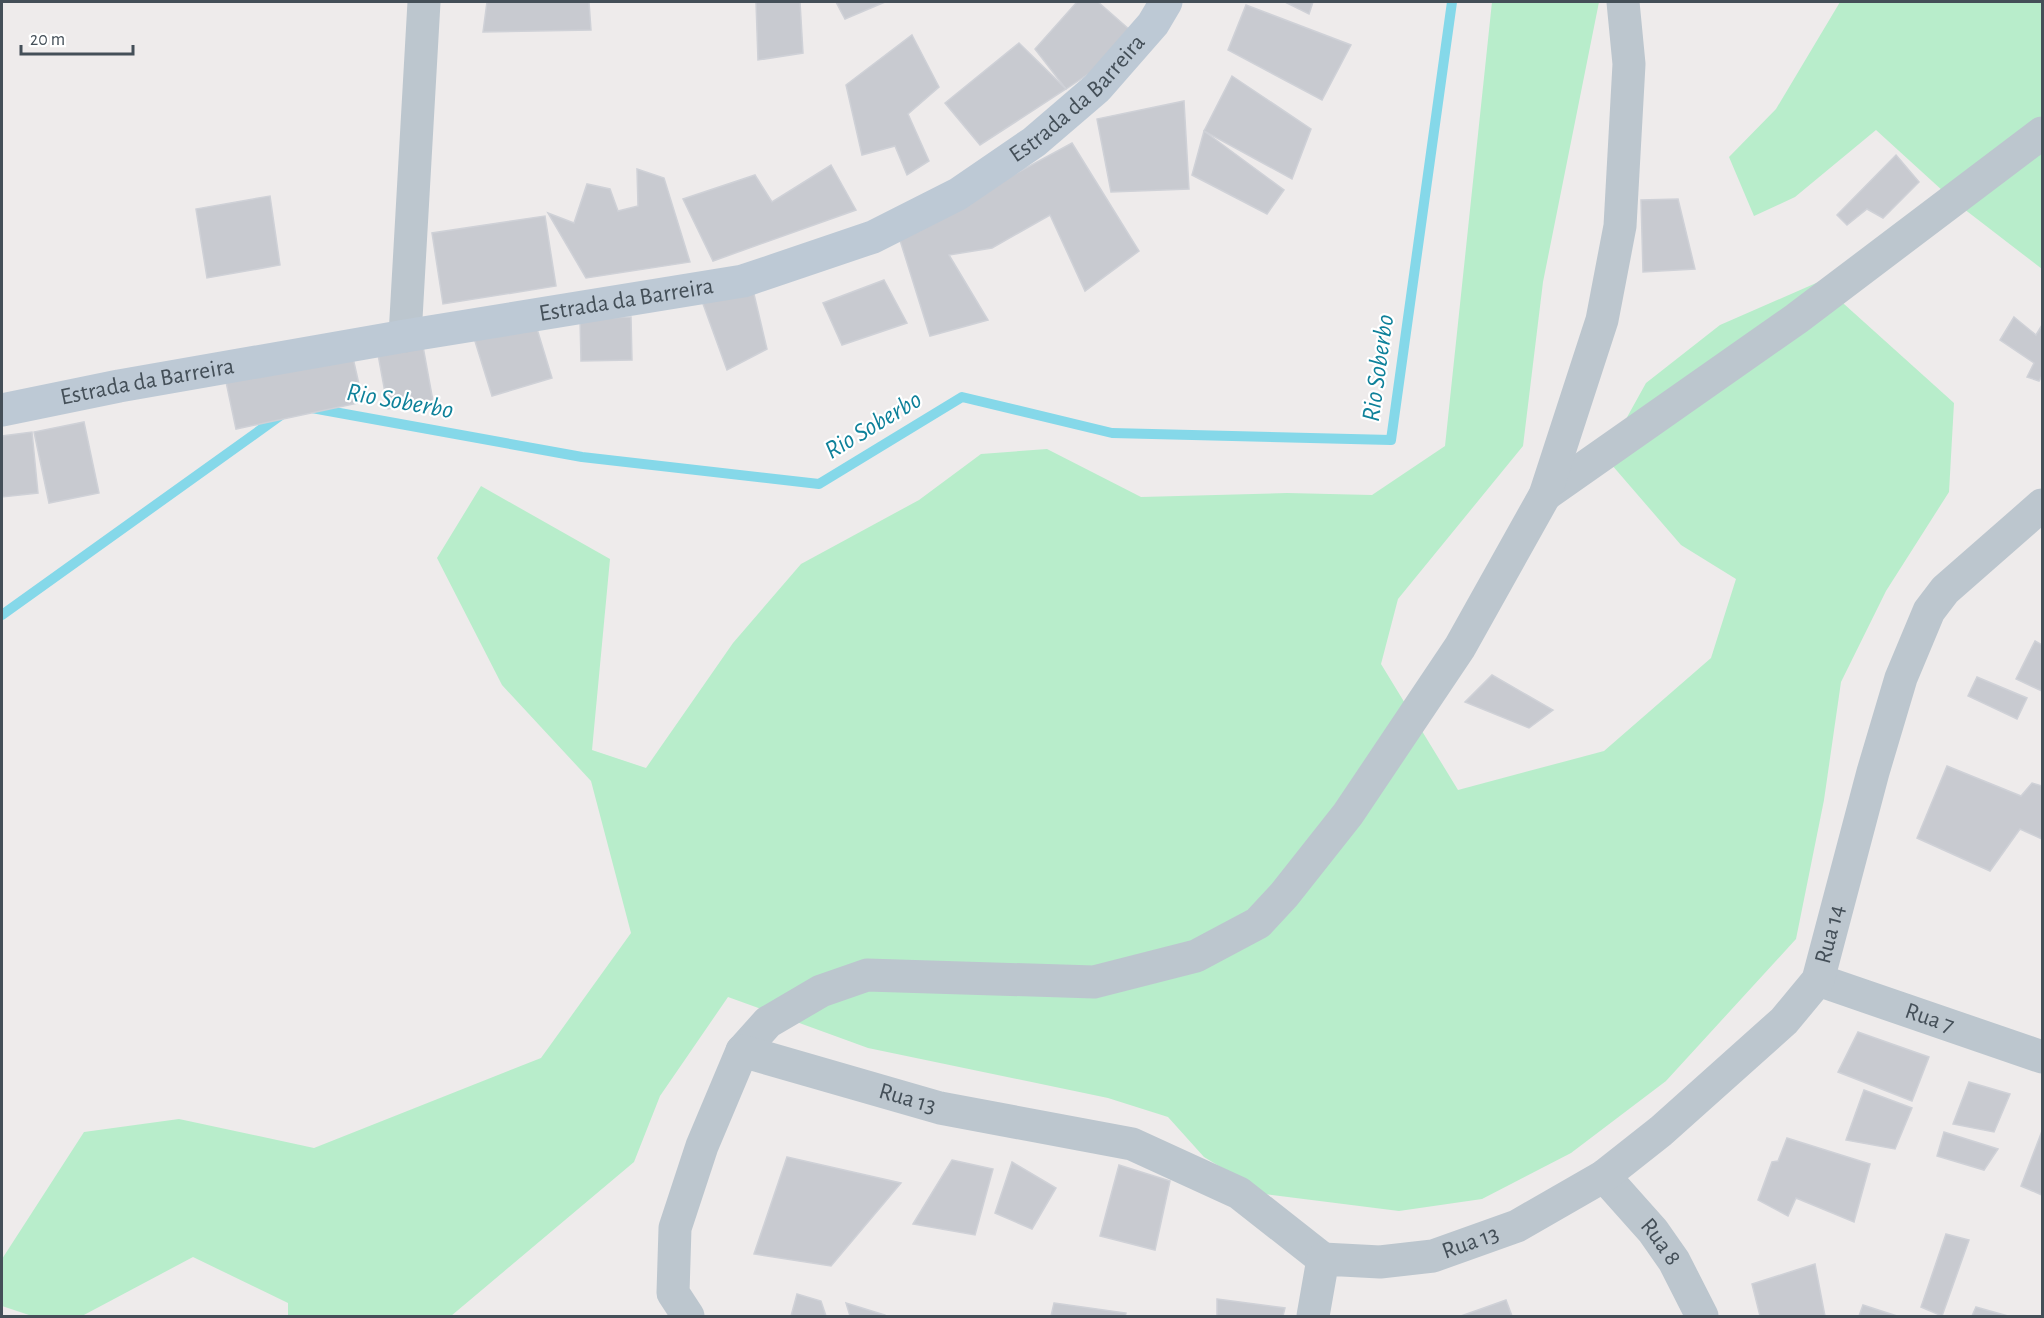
<svg xmlns="http://www.w3.org/2000/svg" width="2044" height="1318" font-family="'Alegreya Sans',sans-serif">
	<style>
		.green { fill: #b8edcb }
		.lines { fill: none; stroke-linecap: round; stroke-linejoin: round }
		.stream { stroke: #85d8e9; stroke-width: 10 }
		.building { fill: #c8cad0; stroke: #cfd1d7; stroke-width: 1.5 }
		.minor { stroke: #bcc6ce; stroke-width: 33 }
		.secondary { stroke: #bdc9d5; stroke-width: 33 }
		.labels { text-anchor: middle; dominant-baseline: central; stroke-width: 4.5; stroke-linejoin: round; paint-order: stroke }
		.street-label { font-size: 24px; fill: #444f58; stroke: #fff }
		.water-label { font-size: 26px; font-style: italic; fill: #0e819a; stroke: #fff }
	</style>
	<rect width="100%" height="100%" fill="#eeebeb"/>
	<!-- green -->
	<g class="green">
		<path d="M1492 2H1599L1543 282 1523 446 1398 599 1381 664 1458 790 1604 751 1711 658 1736 579 1681 545 1605 457 1646 383 1720 325 1823 280 1844 304 1954 403 1949 492 1886 591 1841 682 1824 800 1796 939 1666 1081 1571 1153 1482 1199 1399 1211 1265 1194 1204 1157 1168 1117 1108 1098 868 1048 728 997 660 1096 634 1162 451 1316H288V1303L193 1257 82 1316H32L2 1306V1259L84 1132 179 1119 314 1148 541 1058 631 933 591 781 502 685 437 558 481 486 610 559 592 750 646 768 733 643 801 564 919 500 981 454 1047 449 1141 497 1287 493 1372 495 1445 446Z"/>
		<path d="M1840 2H2042V269L1955 202 1876 130 1795 197 1754 216 1729 157 1776 109Z"/>
	</g>
	<g class="lines">
		<!-- stream -->
		<g class="stream">
			<path d="M312 408 582 457 819 484 962 397 1112 433 1391 440 1452 2"/>
			<path d="M2 615 284 413"/>
		</g>
	</g>
	<!-- building -->
	<g class="building">
		<path d="M487 2H589L591 30 483 32Z"/>
		<path d="M756 2H800L803 53 758 60Z"/>
		<path d="M836 2H885L845 19Z"/>
		<path d="M1077 2H1098L1140 39 1066 89 1035 49Z"/>
		<path d="M1285 2H1313L1309 14Z"/>
		<path d="M1246 5 1351 45 1322 100 1228 50Z"/>
		<path d="M912 35 939 87 908 114 929 161 907 175 895 146 862 155 846 85Z"/>
		<path d="M1019 43 1066 89 980 145 945 103Z"/>
		<path d="M1232 76 1311 129 1292 179 1204 131Z"/>
		<path d="M1184 101 1189 189 1111 192 1097 119Z"/>
		<path d="M1204 131 1284 190 1267 214 1192 175Z"/>
		<path d="M1072 143 1139 251 1085 291 1050 215 992 248 949 255 988 320 930 336 899 237Z"/>
		<path d="M1896 155 1919 182 1883 218 1867 209 1847 225 1837 215Z"/>
		<path d="M831 165 856 210 713 261 683 199 755 175 772 202Z"/>
		<path d="M637 169 664 178 690 262 586 278 548 213 574 223 587 184 610 189 618 211 638 206Z"/>
		<path d="M270 196 280 265 207 278 196 209Z"/>
		<path d="M1678 199 1695 269 1643 272 1641 200Z"/>
		<path d="M545 216 556 286 443 304 432 233Z"/>
		<path d="M884 280 907 323 842 345 823 303Z"/>
		<path d="M753 290 767 349 727 370 702 301Z"/>
		<path d="M631 317 632 360 581 361 580 319Z"/>
		<path d="M2014 317 2036 335 2042 325V376L2039 381 2027 377 2034 363 2000 340Z"/>
		<path d="M534 319 552 378 492 396 474 338Z"/>
		<path d="M422 341 433 401 388 409 377 349Z"/>
		<path d="M351 349 363 402 236 429 225 377Z"/>
		<path d="M84 422 99 493 49 503 34 432Z"/>
		<path d="M32 432 38 493 2 497V436Z"/>
		<path d="M2035 641 2042 645V691L2016 679Z"/>
		<path d="M1492 675 1553 710 1529 728 1465 702Z"/>
		<path d="M1977 677 2027 698 2017 719 1968 696Z"/>
		<path d="M1947 766 2021 796 2032 783 2042 786V839L2020 829 1990 871 1917 838Z"/>
		<path d="M1858 1032 1929 1057 1912 1101 1838 1072Z"/>
		<path d="M1969 1082 2010 1094 1994 1132 1953 1124Z"/>
		<path d="M1864 1090 1912 1108 1895 1149 1846 1140Z"/>
		<path d="M2042 1131V1195L2021 1186Z"/>
		<path d="M1944 1132 1998 1149 1984 1170 1937 1156Z"/>
		<path d="M1787 1138 1870 1164 1854 1222 1796 1198 1788 1216 1758 1200 1772 1162 1778 1161Z"/>
		<path d="M787 1157 901 1183 831 1266 754 1254Z"/>
		<path d="M952 1160 993 1169 975 1235 913 1224Z"/>
		<path d="M1012 1162 1056 1188 1032 1229 995 1213Z"/>
		<path d="M1119 1165 1170 1181 1155 1250 1100 1236Z"/>
		<path d="M1946 1234 1969 1240 1942 1316 1921 1307Z"/>
		<path d="M1815 1264 1825 1316H1760L1752 1284Z"/>
		<path d="M797 1294 821 1301 826 1316H791Z"/>
		<path d="M1217 1299 1285 1308 1283 1316H1217Z"/>
		<path d="M1506 1300 1512 1316H1461Z"/>
		<path d="M846 1303 885 1315V1316H850Z"/>
		<path d="M1054 1303 1126 1313 1125 1316H1051Z"/>
		<path d="M1863 1305 1897 1316H1859Z"/>
		<path d="M1976 1307 2008 1316H1972Z"/>
	</g>
	<g class="lines">
		<!-- minor -->
		<g class="minor">
			<path d="M405 336 424 2"/>
			<path d="M1545 495 1796 319 2042 133"/>
			<path id="s1" d="M1818 980 2042 1057"/>
			<path d="M742 1051 768 1022 821 991 867 975 1094 982 1196 956 1258 923 1284 895 1348 814 1460 647 1545 495 1602 320 1620 226 1629 64 1623 2"/>
			<path id="s2" d="M1604 1176 1653 1231 1674 1261 1702 1316"/>
			<path id="s3" d="M688 1316 673 1293 675 1228 702 1146 742 1051 940 1108 1132 1144 1239 1193 1323 1259"/>
			<path id="s4" d="M1313 1316 1323 1259 1380 1262 1433 1256 1517 1226 1604 1176 1661 1131 1784 1021 1818 980 1873 772 1901 678 1929 611 1945 590 2042 505"/>
		</g>
		<!-- secondary -->
		<path class="secondary" id="s5" d="M2 410 119 386 405 336 743 281 873 237 958 194 1034 142 1097 88 1153 24 1166 2"/>
	</g>
	<g class="labels">
		<!-- street labels -->
		<g class="street-label">
			<text stroke="none"><textPath href="#s5" startOffset="1138">Estrada da Barreira</textPath></text>
			<text stroke="none"><textPath href="#s5" startOffset="634">Estrada da Barreira</textPath></text>
			<text stroke="none"><textPath href="#s5" startOffset="148">Estrada da Barreira</textPath></text>
			<text stroke="none"><textPath href="#s4" startOffset="696">Rua 14</textPath></text>
			<text stroke="none"><textPath href="#s1" startOffset="118">Rua 7</textPath></text>
			<text stroke="none"><textPath href="#s3" startOffset="454">Rua 13</textPath></text>
			<text stroke="none"><textPath href="#s4" startOffset="208">Rua 13</textPath></text>
			<text stroke="none"><textPath href="#s2" startOffset="87">Rua 8</textPath></text>
		</g>
		<!-- water labels -->
		<g class="water-label">
			<text transform="translate(1378 368) rotate(-82)">Rio Soberbo</text>
			<text transform="translate(400 401) rotate(10)">Rio Soberbo</text>
			<text transform="translate(873 425) rotate(-31)">Rio Soberbo</text>
		</g>
	</g>
	<!-- border -->
	<rect width="2044" height="1318" fill="none" stroke="#444f58" stroke-width="6"/>
	<!-- scale -->
	<path d="M21 45v9h112v-9" fill="none" stroke="#444f58" stroke-width="3"/>
	<text x="30" y="45" font-size="18" fill="#444f58" stroke="#ffffff" stroke-width="4.5" paint-order="stroke">20 m</text>
</svg>
